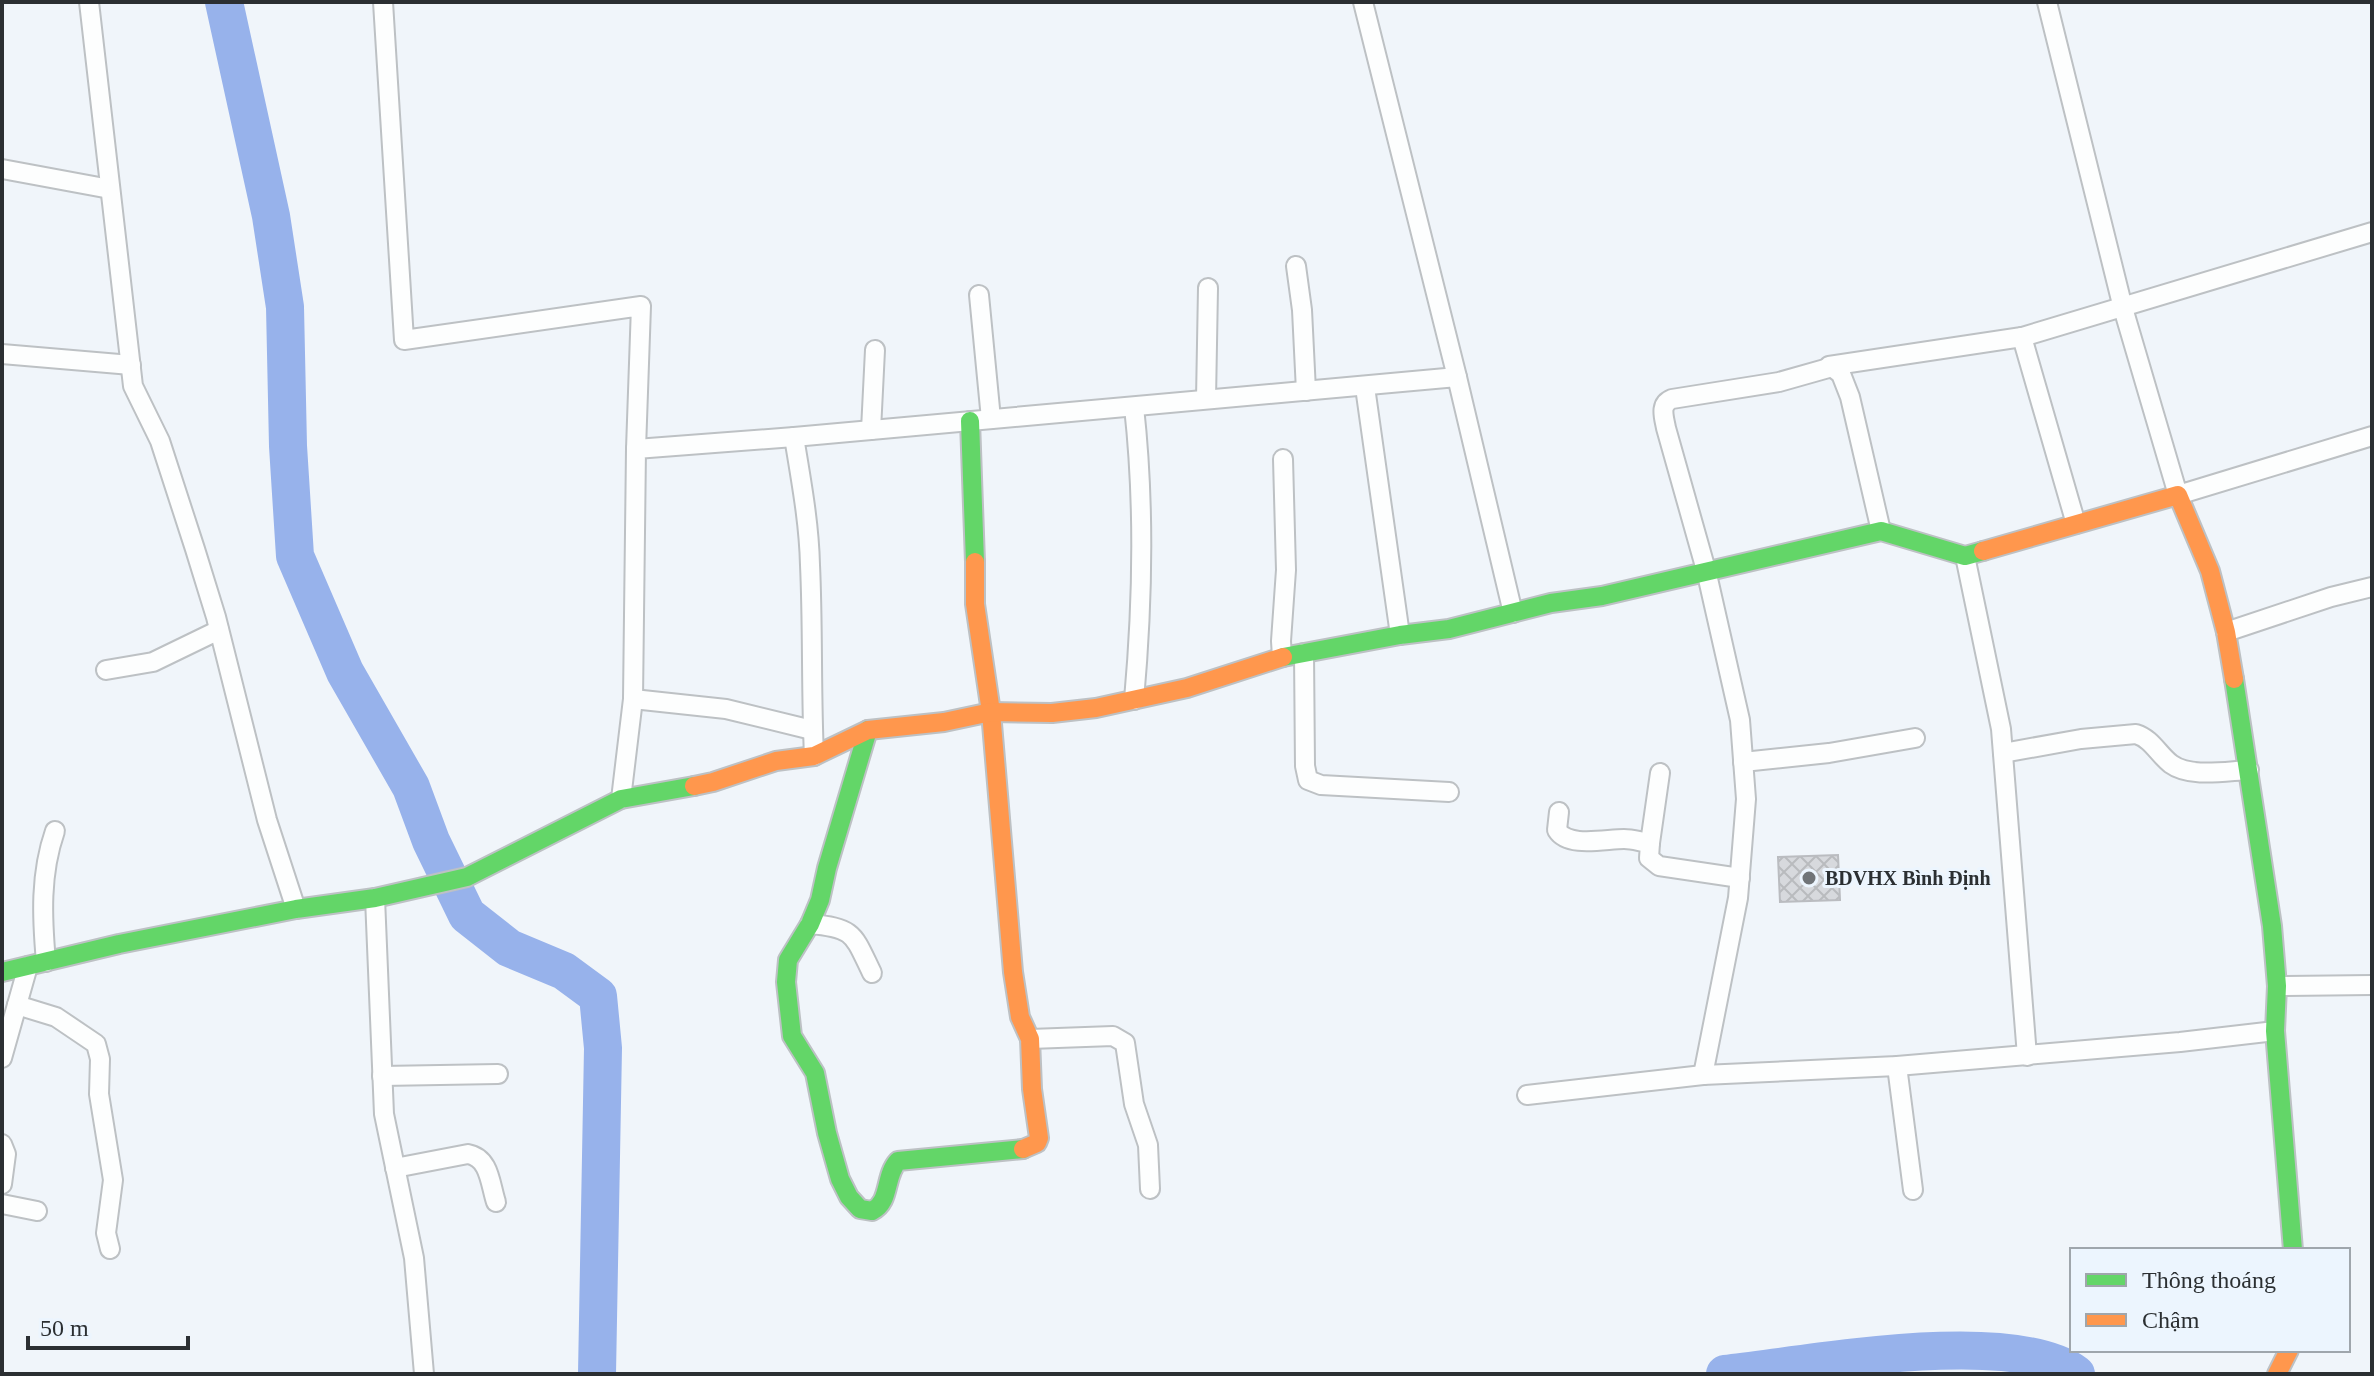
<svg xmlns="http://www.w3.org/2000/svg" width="2374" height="1376" font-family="'Times New Roman',serif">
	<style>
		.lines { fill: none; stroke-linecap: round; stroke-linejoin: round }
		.river { stroke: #97b2eb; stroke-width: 38 }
		.building { fill: url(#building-cross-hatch); stroke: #babcc0; stroke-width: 2 }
		.street-casing { stroke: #bdc1c4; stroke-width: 22 }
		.fast-casing { stroke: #bdc1c4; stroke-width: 22 }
		.slow-casing { stroke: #bdc1c4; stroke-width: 22 }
		.street { stroke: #fdfefe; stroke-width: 18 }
		.fast { stroke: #63d668; stroke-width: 18 }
		.slow { stroke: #ff974d; stroke-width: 18 }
		.poi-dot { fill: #707478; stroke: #ecf5fe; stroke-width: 3 }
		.labels { text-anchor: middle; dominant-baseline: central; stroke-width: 6; stroke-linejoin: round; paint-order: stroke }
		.poi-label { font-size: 20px; font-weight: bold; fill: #2b2f32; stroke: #ecf5fe; text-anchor: start }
	</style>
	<defs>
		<pattern id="building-cross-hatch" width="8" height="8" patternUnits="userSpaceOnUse" patternTransform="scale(2)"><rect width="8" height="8" fill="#d7d9dd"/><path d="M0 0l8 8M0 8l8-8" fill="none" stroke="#b9bbbe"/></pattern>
	</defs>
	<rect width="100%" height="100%" fill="#f0f5fa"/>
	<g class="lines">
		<!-- river -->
		<g class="river">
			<path d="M224 2 271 216 285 307 288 446 295 556 345 672 411 787 431 841 467 915 509 948 564 971 598 996 603 1048 597 1374"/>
			<path d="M1725 1374C1807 1365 2010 1326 2076 1374"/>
		</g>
	</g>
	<!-- building -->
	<path class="building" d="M1838 855 1840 900 1780 902 1778 857Z"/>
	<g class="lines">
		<!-- street casing -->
		<g class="street-casing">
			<g id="street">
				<path d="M89 2 133 386 160 441 195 549 216 617 267 820 296 909"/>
				<path d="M383 2 404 340 641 306 636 449"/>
				<path d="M1363 2 1457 377"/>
				<path d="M2047 2 2123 308 2178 495 2372 436"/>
				<path d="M2 169 110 189"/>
				<path d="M1296 266 1302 310 1306 391"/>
				<path d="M979 295 991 419"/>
				<path d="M2022 337 2076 524"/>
				<path d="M2 354 131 365"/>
				<path d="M1829 366 2022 337 2372 232"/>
				<path d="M1365 387 1400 635"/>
				<path d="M1206 399 1208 288"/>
				<path d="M871 430 875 350"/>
				<path d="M794 437C801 480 809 522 810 565 813 629 811 692 814 756"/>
				<path d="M1965 556 2001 729 2027 1056"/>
				<path d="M2226 632 2331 597 2372 587"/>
				<path d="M1304 653 1305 766 1308 780 1321 785 1449 792"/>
				<path d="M1282 657 1281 641 1286 570 1283 459"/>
				<path d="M106 670 153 662 219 630"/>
				<path d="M633 699 726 709 812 730"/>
				<path d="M1134 700C1143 600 1145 506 1134 407"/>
				<path d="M2003 753 2081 739 2136 734C2152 739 2158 754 2171 764 2190 778 2226 771 2249 770"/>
				<path d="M1743 762 1829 753 1915 738"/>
				<path d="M621 799 633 699 636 449 794 437 1457 377 1513 613"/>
				<path d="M1559 812 1557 830C1568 848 1605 839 1624 839 1633 839 1641 842 1650 843L1649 858 1659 866 1740 878"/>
				<path d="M1650 843 1660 773"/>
				<path d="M375 898 384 1114 414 1258 424 1374"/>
				<path d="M810 924C855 928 853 934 872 973"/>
				<path d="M46 962C42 917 40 874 55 831"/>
				<path d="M2277 986 2372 985"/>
				<path d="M17 1005 56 1017 96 1044 100 1059 99 1094 113 1180 106 1233 110 1249"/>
				<path d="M1030 1039 1113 1036 1125 1043 1134 1104 1148 1145 1150 1189"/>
				<path d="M2 1058 28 966"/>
				<path d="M1897 1066 1913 1190"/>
				<path d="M1703 1075 1738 898 1746 799 1740 720 1706 570 1666 428C1664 417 1659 404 1672 399L1779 382 1832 367 1841 374 1850 397 1881 531"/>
				<path d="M382 1076 498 1074"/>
				<path d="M1527 1095 1703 1075 1897 1066 2180 1042 2275 1031"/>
				<path d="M2 1144 6 1154 2 1184"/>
				<path d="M395 1168 468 1154C490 1158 490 1184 496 1202"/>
				<path d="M2 1204 37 1211"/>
			</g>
		</g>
		<!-- fast casing -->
		<g class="fast-casing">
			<g id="fast">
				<path d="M970 421 975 562"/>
				<path d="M1283 657 1400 635 1449 629 1551 603 1602 596 1881 531 1965 556 1983 551"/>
				<path d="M2234 679 2272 926 2277 986 2275 1031 2293 1250"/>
				<path d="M868 730 827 868 820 900 810 924 788 960 786 982 792 1036 815 1073 827 1133 840 1179 849 1197 860 1209 872 1211C891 1202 884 1176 898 1161L1023 1149"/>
				<path d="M2 972 119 944 296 909 375 898 467 877 621 799 694 786"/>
			</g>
		</g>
		<!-- slow casing -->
		<g class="slow-casing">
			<g id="slow">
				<path d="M1983 551 2178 495 2210 571 2226 632 2234 679"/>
				<path d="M975 562V604L991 712 1013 972 1020 1017 1030 1039 1032 1089 1039 1138 1037 1143 1023 1149"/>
				<path d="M694 786 713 782 776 761 814 756 868 730 944 722 991 712 1052 713 1096 708 1187 688 1283 657"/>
				<path d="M2277 1374 2289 1350"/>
			</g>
		</g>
		<!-- street -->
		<use href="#street" class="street"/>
		<!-- fast -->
		<use href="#fast" class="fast"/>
		<!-- slow -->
		<use href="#slow" class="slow"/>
	</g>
	<!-- markers -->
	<circle class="poi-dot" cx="1809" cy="878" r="8"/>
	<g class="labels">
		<!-- poi labels -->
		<g class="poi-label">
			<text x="1825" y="878">BDVHX Bình Định</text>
		</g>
	</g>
	<!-- border -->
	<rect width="2374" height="1376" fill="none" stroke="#2b2f32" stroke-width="8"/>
	<!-- legend -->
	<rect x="2070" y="1248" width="280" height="104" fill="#ecf5fe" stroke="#9fa6ac" stroke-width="2"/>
	<rect x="2086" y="1274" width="40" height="12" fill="#63d668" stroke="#9fa6ac" stroke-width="2"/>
	<text x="2142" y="1288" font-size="24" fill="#2b2f32">Thông thoáng</text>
	<rect x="2086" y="1314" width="40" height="12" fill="#ff974d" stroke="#9fa6ac" stroke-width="2"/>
	<text x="2142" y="1328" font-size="24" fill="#2b2f32">Chậm</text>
	<!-- scale -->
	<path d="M28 1336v12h160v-12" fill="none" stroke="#2b2f32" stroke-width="4"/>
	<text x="40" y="1336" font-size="24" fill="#2b2f32" stroke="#ecf5fe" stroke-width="6" paint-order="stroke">50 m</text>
</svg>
